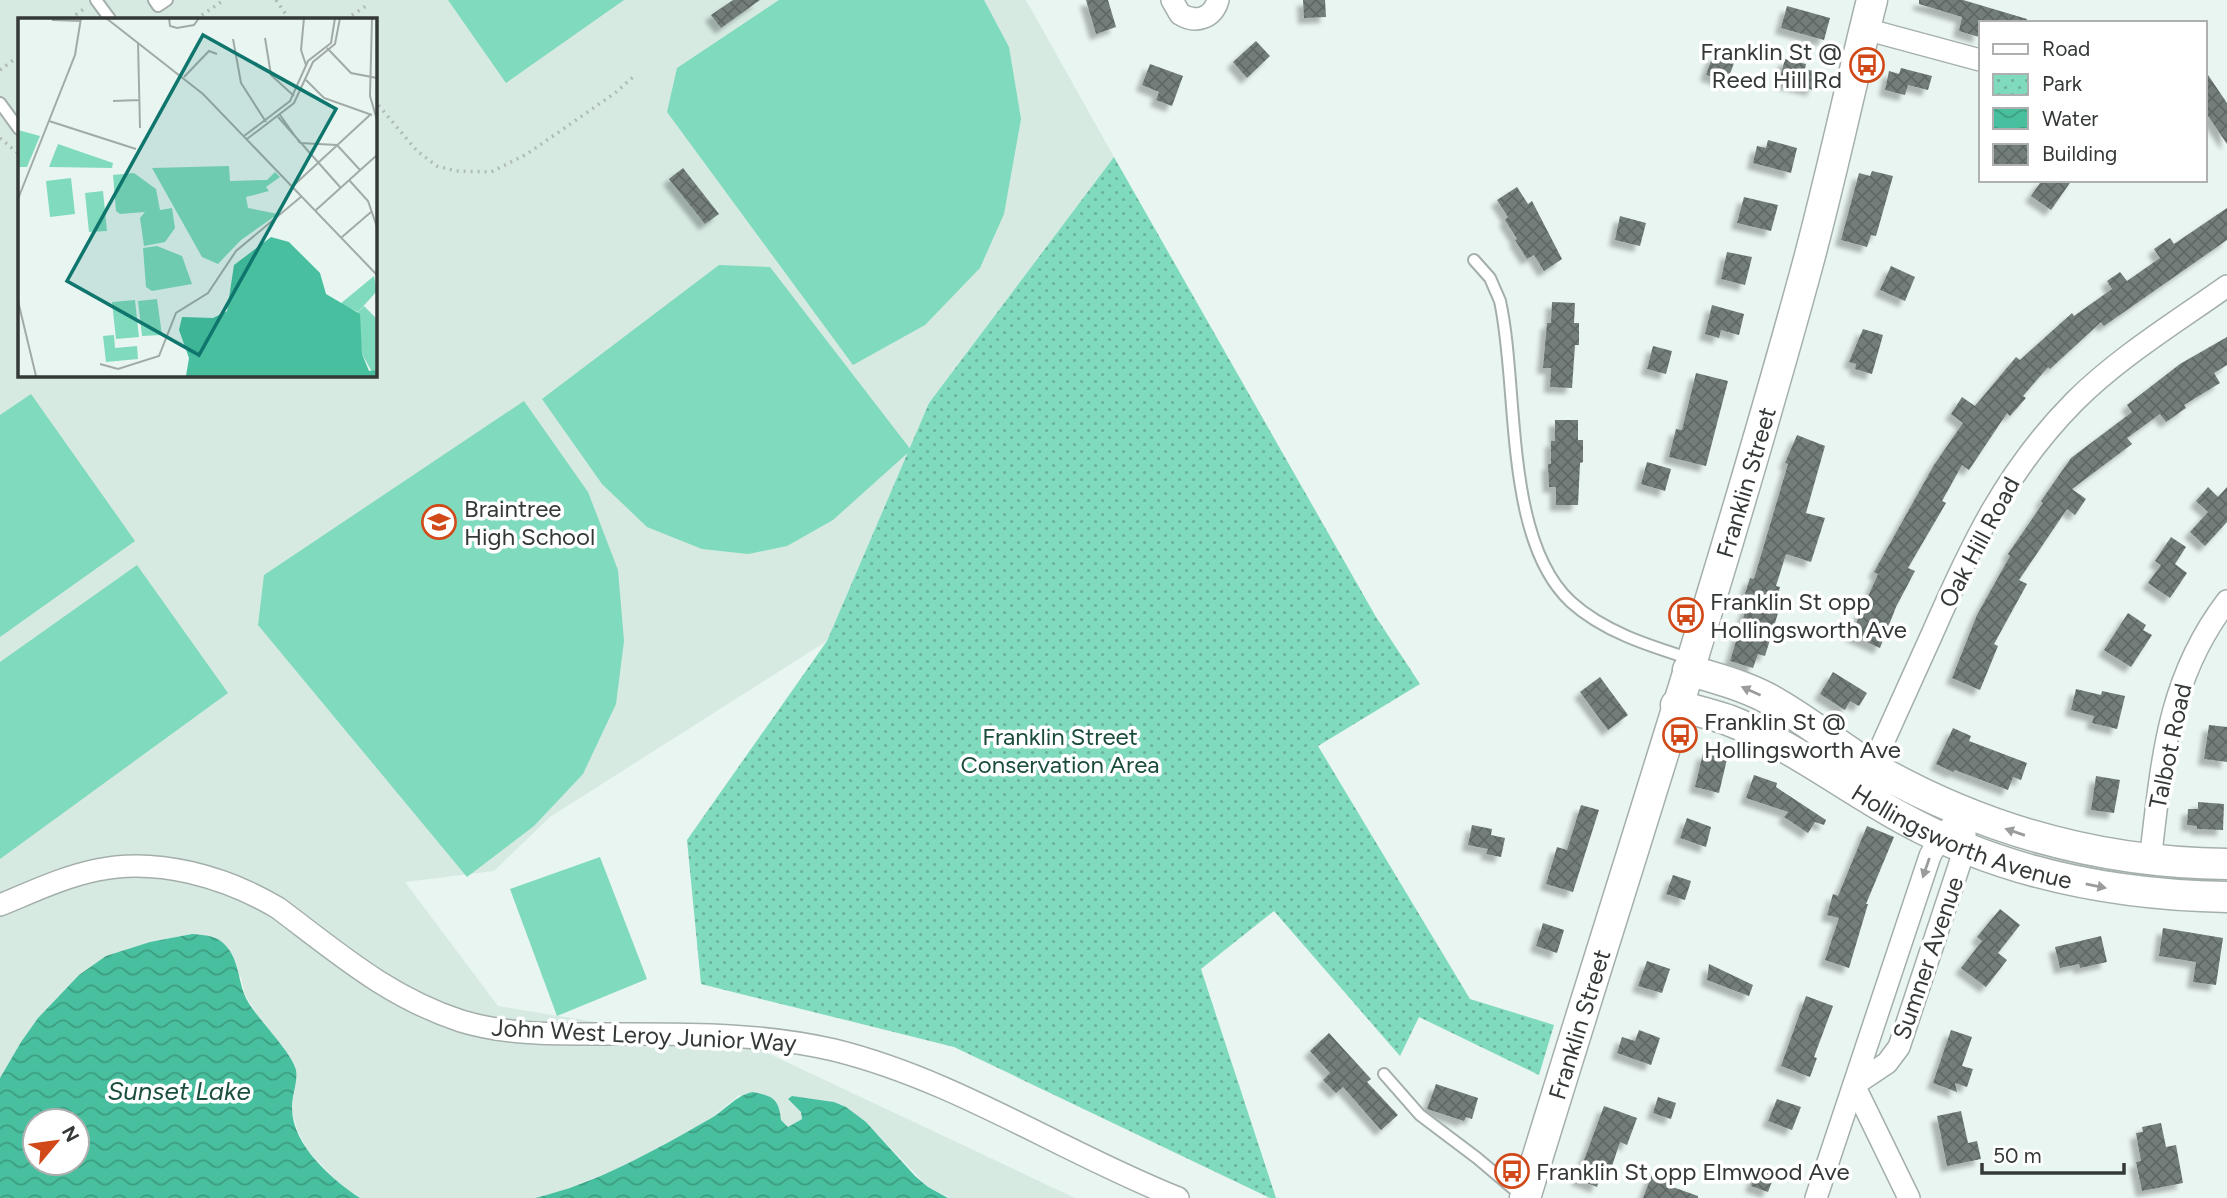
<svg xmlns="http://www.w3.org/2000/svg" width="2227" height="1198" font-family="Figtree,sans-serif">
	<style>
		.built { fill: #d6eae2; fill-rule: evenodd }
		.grass { fill: #80dabd }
		.park { fill: url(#park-dots) }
		.water { fill: url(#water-waves); fill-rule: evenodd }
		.building { fill: url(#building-cross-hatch); filter: url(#shadow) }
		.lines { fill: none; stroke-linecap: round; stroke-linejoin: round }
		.lane-casing { stroke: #a4afab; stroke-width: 14 }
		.street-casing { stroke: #a4afab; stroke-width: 24 }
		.secondary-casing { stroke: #a4afab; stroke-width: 33 }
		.path { stroke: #b0bab7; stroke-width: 3.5; stroke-dasharray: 2 5; stroke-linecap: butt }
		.lane { stroke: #fff; stroke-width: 10 }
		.street { stroke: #fff; stroke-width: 21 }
		.secondary { stroke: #fff; stroke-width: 30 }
		.oneway { fill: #9a9c9b }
		.labels { text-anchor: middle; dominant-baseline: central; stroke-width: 7; stroke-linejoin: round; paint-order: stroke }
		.poi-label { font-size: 24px; fill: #343937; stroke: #fff; text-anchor: start }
		.street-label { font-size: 24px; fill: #343937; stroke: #fff }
		.park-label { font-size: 24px; fill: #194c3d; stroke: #fff }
		.water-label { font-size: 26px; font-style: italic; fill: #1c4e3f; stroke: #fff }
		.inset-road { fill: none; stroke: #a1aaa7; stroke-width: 2 }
		.view { fill: #0f766e; fill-opacity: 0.15; stroke: #0f766e; stroke-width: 3.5 }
		.inset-edge { fill: none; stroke: #343937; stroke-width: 3.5 }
	</style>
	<defs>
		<pattern id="park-dots" width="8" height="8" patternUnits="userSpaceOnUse" patternTransform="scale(1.75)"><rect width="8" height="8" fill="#80dabd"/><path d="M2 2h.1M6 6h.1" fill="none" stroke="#6ab29a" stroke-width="1.8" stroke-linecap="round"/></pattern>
		<pattern id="water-waves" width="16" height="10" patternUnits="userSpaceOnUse" patternTransform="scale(1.75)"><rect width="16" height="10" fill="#48c09f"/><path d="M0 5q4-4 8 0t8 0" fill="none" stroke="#3d9d82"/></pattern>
		<pattern id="building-cross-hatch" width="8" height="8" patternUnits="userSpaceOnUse" patternTransform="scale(1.75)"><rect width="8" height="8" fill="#737e7a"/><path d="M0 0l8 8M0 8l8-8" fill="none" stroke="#5f6865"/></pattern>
		<filter id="shadow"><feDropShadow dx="-6" dy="6" stdDeviation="2" flood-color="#0004"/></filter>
	</defs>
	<rect width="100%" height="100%" fill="#e9f5f1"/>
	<!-- built -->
	<path class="built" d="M0 0H1026L1114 157 929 403 827 641 550 817 494 871 405 882 498 1006 759 1049 1075 1198H950L928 1187 866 1122 834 1102 800 1097 788 1100 801 1112 802 1119 789 1127 781 1120 739 1095 710 1119 623 1167 550 1195 535 1198H360L343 1187 308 1151 298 1132 291 1109 295 1089 264 1025 245 995 241 977 192 934 150 942 67 987 38 1018 21 1042 0 1078ZM19 19H374V374H19Z"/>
	<!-- grass -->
	<g class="grass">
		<path d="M448 0H624L506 83Z"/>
		<path d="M779 0H984L1009 47 1021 119 1004 214 980 268 925 325 853 365 667 112 677 68Z"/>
		<path d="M719 265 770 267 911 450 833 520 787 546 748 554 702 549 647 527 602 484 542 399Z"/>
		<path d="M31 394 135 541 0 637V415Z"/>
		<path d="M524 401 588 492 618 570 624 641 616 704 583 774 534 826 467 877 258 625 264 575Z"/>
		<path d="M137 565 228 693 0 859V662Z"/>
		<path d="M600 857 647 979 557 1016 510 889Z"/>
	</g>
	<!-- park -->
	<path class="park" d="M1114 157 1376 617 1420 684 1318 746 1470 999 1554 1025 1539 1075 1419 1017 1400 1056 1274 911 1201 969 1276 1198H1270L954 1047 701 984 687 840 827 641 929 403Z"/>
	<!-- water -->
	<g class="water">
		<path d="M192 934C202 935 214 935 222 942 240 957 237 981 247 1000 258 1020 291 1051 296 1070 298 1081 292 1095 292 1107 291 1144 332 1180 360 1198H0V1078L21 1042 38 1018 79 975 106 956 150 942ZM35 1121H77V1163H35Z"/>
		<path d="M753 1092C773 1096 779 1099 781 1120L788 1127 802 1119 801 1112 788 1099 792 1096 834 1102 846 1107 866 1122 915 1176 928 1187 948 1198H535C598 1183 653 1151 708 1120 725 1111 734 1096 753 1092Z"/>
	</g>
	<!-- building -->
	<g class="building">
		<path d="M733 0H760L721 28 711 15Z"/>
		<path d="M1086 0H1108L1116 27 1096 34Z"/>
		<path d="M1303 0H1325L1326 17 1304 18Z"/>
		<path d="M1919 0H1963L2027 19V23H1980L1979 37 1959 31 1962 17 1919 4Z"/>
		<path d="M1787 6 1830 18 1824 40 1781 28Z"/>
		<path d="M1256 41 1270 56 1247 78 1233 62Z"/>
		<path d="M1713 55 1734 63 1727 82 1706 75Z"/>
		<path d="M1785 59 1806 64 1805 69 1817 72 1813 90 1779 82Z"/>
		<path d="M1150 64 1183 76 1172 106 1156 100 1159 92 1142 85Z"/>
		<path d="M1901 68 1932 76 1928 90 1908 85 1905 95 1885 90 1889 71 1899 74Z"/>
		<path d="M2204 69 2227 103V144L2204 110Z"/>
		<path d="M1768 140 1797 148 1791 173 1753 163 1757 146 1766 148Z"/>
		<path d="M683 168 719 214 705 224 669 179Z"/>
		<path d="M1872 171 1893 176 1876 236 1871 235 1867 247 1841 240 1859 173 1870 176Z"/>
		<path d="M2042 180H2072L2051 210 2031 196Z"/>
		<path d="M1517 187 1528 204 1532 201 1562 259 1544 271 1534 255 1527 259 1515 240 1517 239 1505 220 1508 217 1497 200Z"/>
		<path d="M1744 197 1778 205 1771 231 1737 223Z"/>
		<path d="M2227 208V240L2104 326 2101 322 2050 369 2048 367 2023 396 2026 398 2010 416 2007 413 1969 470 1962 465 1942 501 1946 503 1908 568 1915 571 1896 607 1880 648 1851 635 1878 574 1874 572 1934 465 1963 423 1951 414 1962 397 1975 406 2016 357 2020 360 2072 313 2074 316 2112 289 2107 281 2120 272 2127 281 2160 258 2154 249 2170 238 2174 244Z"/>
		<path d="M1620 216 1646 223 1640 246 1615 240Z"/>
		<path d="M1727 252 1752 257 1745 285 1721 279Z"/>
		<path d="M1891 266 1915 277 1905 301 1880 290Z"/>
		<path d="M1552 302 1575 303 1574 323H1579V345H1575L1572 388 1550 387 1551 368H1543L1547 323H1551Z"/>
		<path d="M1712 305 1744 314 1739 335 1721 330 1719 338 1705 334Z"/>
		<path d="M1863 329 1883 335 1872 374 1855 369 1856 364 1849 362Z"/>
		<path d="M2227 337V365L2214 373 2220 383 2184 405 2186 408 2166 422 2160 414 2127 438 2132 444 2072 489 2086 499 2075 515 2067 509 2019 580 2027 584 1994 644 1998 646 1980 690 1952 678 1977 615 2010 556 2008 554 2043 503 2041 501 2071 458 2132 412 2127 405 2180 364Z"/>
		<path d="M1653 346 1672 351 1666 374 1647 369Z"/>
		<path d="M1696 373 1728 381 1706 466 1669 457 1676 429 1682 430Z"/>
		<path d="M1555 420H1578V440H1583V462L1580 463 1578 505H1556V487H1549L1548 464H1551V441H1555Z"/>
		<path d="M1797 435 1825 446 1806 513 1825 518 1811 562 1786 554 1776 586 1780 587 1773 611 1778 613 1765 656 1758 654 1753 668 1730 661 1748 602 1743 600 1750 578 1754 579 1788 464 1785 463Z"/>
		<path d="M1647 462 1671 469 1665 491 1641 484Z"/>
		<path d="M2208 487 2218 497 2227 487V522L2205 546 2190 532 2208 512 2196 501Z"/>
		<path d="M2171 537 2186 547 2175 564 2187 573 2170 598 2148 583 2161 565 2155 561Z"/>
		<path d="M2128 613 2146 625 2143 630 2152 635 2131 667 2104 650Z"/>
		<path d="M1833 672 1867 693 1859 706 1850 701 1845 710 1820 694Z"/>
		<path d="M1600 677 1628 715 1608 730 1580 692Z"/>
		<path d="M2076 689 2101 695 2102 691 2125 696 2117 729 2092 723 2094 716 2071 710Z"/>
		<path d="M2209 725 2227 727V762L2204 759Z"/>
		<path d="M1953 728 1971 736 1969 741 2027 763 2021 780 2013 777 2008 790 1955 770 1953 772 1936 764Z"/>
		<path d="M1703 753 1727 759 1719 793 1695 787Z"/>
		<path d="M1754 775 1777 783 1776 787 1826 820 1824 825 1815 822 1808 833 1784 817 1788 812 1746 798Z"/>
		<path d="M2096 776 2120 780 2114 813 2091 810Z"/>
		<path d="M2198 802 2224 804 2223 830 2197 829V826L2187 825 2188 809H2198Z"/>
		<path d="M1581 805 1599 810 1573 892 1546 884 1557 847 1567 850Z"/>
		<path d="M1687 818 1711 827 1706 847 1680 838Z"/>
		<path d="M1472 825 1492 829 1491 835 1505 838 1501 857 1486 854 1488 849 1468 845Z"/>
		<path d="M1867 826 1894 837 1866 904H1868L1849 968 1825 960 1839 918 1827 915 1833 894 1838 896Z"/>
		<path d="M1673 875 1691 881 1685 900 1666 894Z"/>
		<path d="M2000 909 2020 925 1998 953 2007 960 1986 987 1961 968 1982 941 1977 937Z"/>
		<path d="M1543 923 1564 930 1557 953 1536 946Z"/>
		<path d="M2163 928 2223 938 2216 985 2193 982 2196 962 2159 956Z"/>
		<path d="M2101 936 2107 962 2080 968 2079 964 2060 968 2055 947Z"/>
		<path d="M1647 961 1670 969 1662 993 1638 986Z"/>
		<path d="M1709 964 1753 985 1749 996 1707 980Z"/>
		<path d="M1806 996 1833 1006 1814 1057 1817 1058 1810 1077 1781 1066Z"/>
		<path d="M1639 1030 1660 1038 1651 1065 1617 1053 1622 1037 1635 1041Z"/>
		<path d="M1951 1030 1972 1037 1962 1066 1973 1069 1967 1087 1955 1083 1957 1092 1933 1083Z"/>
		<path d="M1329 1033 1371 1079 1367 1082 1398 1115 1381 1130 1343 1087 1336 1093 1323 1080 1330 1073 1310 1051Z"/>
		<path d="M1436 1084 1478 1098 1472 1119 1466 1117 1464 1121 1427 1109Z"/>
		<path d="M1658 1097 1676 1103 1671 1119 1653 1113Z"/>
		<path d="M1777 1099 1801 1107 1792 1130 1768 1121Z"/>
		<path d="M1604 1106 1637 1118 1627 1145 1620 1142 1610 1172 1603 1169 1597 1187 1577 1179Z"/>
		<path d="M1961 1111 1968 1143 1977 1141 1981 1159 1947 1166 1937 1116Z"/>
		<path d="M2161 1123 2166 1147 2176 1145 2183 1183 2142 1191 2136 1162 2141 1161 2136 1133 2143 1132 2142 1127Z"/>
		<path d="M1759 1165 1776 1171 1768 1192 1751 1186Z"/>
		<path d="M1653 1172 1670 1178 1667 1185 1698 1196V1198H1643Z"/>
	</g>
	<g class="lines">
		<!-- lane casing -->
		<g class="lane-casing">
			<g id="lane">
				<path d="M96 0 110 19"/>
				<path d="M154 0 158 6 167 0"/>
				<path d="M0 103 19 129"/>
				<path d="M1474 260 1490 278 1500 301C1519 387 1503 539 1571 602 1604 632 1650 646 1691 659"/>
				<path d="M1384 1074 1420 1115 1477 1158 1522 1196"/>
			</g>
		</g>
		<!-- street casing -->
		<g class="street-casing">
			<g id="street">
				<path d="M1172 0 1180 14C1196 24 1213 18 1218 0"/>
				<path d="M1865 29 1980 60"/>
				<path d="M1867 778C1889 730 1911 681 1933 632 1971 545 2006 471 2074 402 2119 357 2175 323 2227 286"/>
				<path d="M2150 861C2162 764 2166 681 2227 601"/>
				<path d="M0 905C32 892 63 877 97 870 157 857 226 877 278 908 338 953 388 997 461 1021 510 1036 563 1034 613 1034 688 1034 761 1033 834 1050 956 1080 1062 1152 1178 1198"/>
				<path d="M1854 1085 1909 1198"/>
				<path d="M1816 1198 1930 856 1940 837 1965 813V848L1899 1047 1887 1063 1854 1085"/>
			</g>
		</g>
		<!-- secondary casing -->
		<g class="secondary-casing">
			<g id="secondary">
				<path d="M1688 670C1715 678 1742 685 1767 698 1805 718 1837 746 1874 768 1983 830 2100 863 2227 864"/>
				<path id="s1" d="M1676 705C1693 710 1711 714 1728 720 1791 744 1845 787 1904 819 2004 874 2114 895 2227 897"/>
				<path id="s2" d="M1525 1198C1619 891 1720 584 1805 274 1830 183 1849 91 1872 0"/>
			</g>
		</g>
		<!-- path -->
		<g class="path">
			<path d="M276 0 289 19"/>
			<path d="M70 19 85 8"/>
			<path d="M196 19 224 0"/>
			<path d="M346 19 366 6"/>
			<path d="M0 70 19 56"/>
			<path d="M374 100 417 151 437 166 456 171 491 172 527 154 615 93 633 77"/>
			<path d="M0 138 19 154"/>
		</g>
		<!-- lane -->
		<use href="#lane" class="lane"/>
		<!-- street -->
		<use href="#street" class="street"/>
		<!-- secondary -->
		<use href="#secondary" class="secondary"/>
	</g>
	<!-- one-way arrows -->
	<defs><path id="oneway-solid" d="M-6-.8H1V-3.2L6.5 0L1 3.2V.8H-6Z" transform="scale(1.75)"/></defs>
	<g class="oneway">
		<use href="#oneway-solid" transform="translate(1751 691) rotate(-156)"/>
		<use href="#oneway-solid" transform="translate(2015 832) rotate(-161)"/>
		<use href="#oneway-solid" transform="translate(1926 868) rotate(109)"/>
		<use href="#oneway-solid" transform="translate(2096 886) rotate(11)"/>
	</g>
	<!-- icons -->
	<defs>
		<g id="bus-ring" transform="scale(1.75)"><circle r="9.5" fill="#fff" stroke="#d14918" stroke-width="1.5"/><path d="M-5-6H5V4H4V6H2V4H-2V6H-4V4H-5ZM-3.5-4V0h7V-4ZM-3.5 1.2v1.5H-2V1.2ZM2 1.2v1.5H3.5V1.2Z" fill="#d14918"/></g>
		<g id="school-ring" transform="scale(1.75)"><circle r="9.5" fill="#fff" stroke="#d14918" stroke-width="1.5"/><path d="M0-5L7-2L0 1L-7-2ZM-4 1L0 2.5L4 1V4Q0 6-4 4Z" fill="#d14918"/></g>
	</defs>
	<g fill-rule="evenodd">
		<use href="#bus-ring" x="1867" y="65"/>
		<use href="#school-ring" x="439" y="522"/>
		<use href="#bus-ring" x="1686" y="615"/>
		<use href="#bus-ring" x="1680" y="735"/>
		<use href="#bus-ring" x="1512" y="1171"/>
	</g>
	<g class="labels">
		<!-- poi labels -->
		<g class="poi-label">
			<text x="1842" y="51" text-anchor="end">Franklin St @<tspan x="1842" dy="28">Reed Hill Rd</tspan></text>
			<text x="464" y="508">Braintree<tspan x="464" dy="28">High School</tspan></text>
			<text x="1710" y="601">Franklin St opp<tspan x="1710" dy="28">Hollingsworth Ave</tspan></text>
			<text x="1704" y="721">Franklin St @<tspan x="1704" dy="28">Hollingsworth Ave</tspan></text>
			<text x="1536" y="1171">Franklin St opp Elmwood Ave</text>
		</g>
		<!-- street labels -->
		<g class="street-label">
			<text stroke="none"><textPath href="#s2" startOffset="749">Franklin Street</textPath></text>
			<text transform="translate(1979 542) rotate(-62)">Oak Hill Road</text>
			<text transform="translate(2170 746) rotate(-78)">Talbot Road</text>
			<text stroke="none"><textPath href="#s1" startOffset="317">Hollingsworth Avenue</textPath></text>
			<text transform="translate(1928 958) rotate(-71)">Sumner Avenue</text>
			<text stroke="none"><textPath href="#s2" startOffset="182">Franklin Street</textPath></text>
			<text transform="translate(644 1035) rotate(3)">John West Leroy Junior Way</text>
		</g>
		<!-- park labels -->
		<g class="park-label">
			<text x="1060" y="736">Franklin Street<tspan x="1060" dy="28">Conservation Area</tspan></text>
		</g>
		<!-- water labels -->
		<g class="water-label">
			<text x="179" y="1091">Sunset Lake</text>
		</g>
	</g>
	<!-- overview -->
	<g transform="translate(18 18)">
		<rect width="359" height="359" fill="#e9f5f1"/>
		<path d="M116 155 138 171 142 192 154 190 157 210 147 224 126 228 122 200 127 194 102 196 98 193 95 157ZM53 160 57 196 32 199 28 163ZM85 173 89 213 71 214 67 175ZM139 228 164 238 174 266 134 273 128 269 125 230ZM139 281 144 317 124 318 120 283ZM117 282 121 319 98 321 94 284ZM96 317 97 330 119 328 120 341 88 344 85 318Z" fill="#80dabd"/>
		<path d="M356 258 359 273 340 294 322 286Z" fill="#80dabd"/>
		<path d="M0 112 22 118 9 149H0ZM40 126 95 145 94 150 31 149ZM211 148 212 163 249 162 257 154 262 159 248 169 251 173 228 179 230 190 260 196 223 222 200 246 184 239 134 150ZM346 288 359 301V352L354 354 344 336 340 294Z" fill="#80dabd"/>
		<path d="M253 219 271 224 302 255 308 276 342 296 344 336 351 353 359 352V358H168L171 340 161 312 164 299 195 300 209 293 216 247Z" fill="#48c09f"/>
		<path class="inset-road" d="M88 0 185 76 359 257M151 0 152 8 159 10 176 7 181 0M286 0 283 32 288 47M354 0 352 78 359 102M34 2 63 3M247 20 253 57 276 78M215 21 223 65 248 104M120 24 122 110M309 30 333 55 359 60M166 59 191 33 199 36M288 62 306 80 354 97M95 83 121 82M262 97 282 125M260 99 322 169M31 103 118 131M226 118 272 83 290 43 313 25 317 0M229 121 276 85 295 44 317 26 322 0M282 125 319 127 342 152M331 162 350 183 359 209M275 168 353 96M0 181 57 37 63 0M298 192 359 137M324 219 353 194M0 283 18 358M82 346 100 351 141 338 158 295 190 275 218 233 284 178"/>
		<path class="view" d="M185 17 318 91 181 337 49 263Z"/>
		<rect width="359" height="359" class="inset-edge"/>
	</g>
	<!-- legend -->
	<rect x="1979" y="21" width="228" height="161" fill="#ffffff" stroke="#aeb0af" stroke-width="2"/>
	<rect x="1993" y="44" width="35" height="10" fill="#ffffff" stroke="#aeb0af" stroke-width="2"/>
	<text x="2042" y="56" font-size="21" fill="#343937">Road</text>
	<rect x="1993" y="74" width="35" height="21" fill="url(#park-dots)" stroke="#aeb0af" stroke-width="2"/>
	<text x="2042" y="91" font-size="21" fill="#343937">Park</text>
	<rect x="1993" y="108" width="35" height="21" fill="url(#water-waves)" stroke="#aeb0af" stroke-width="2"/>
	<text x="2042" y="126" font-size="21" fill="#343937">Water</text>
	<rect x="1993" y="144" width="35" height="21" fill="url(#building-cross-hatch)" stroke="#aeb0af" stroke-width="2"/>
	<text x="2042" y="161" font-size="21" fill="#343937">Building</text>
	<!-- north arrow -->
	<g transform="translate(56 1142) rotate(61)"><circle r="33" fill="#ffffff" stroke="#aeb0af" stroke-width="2"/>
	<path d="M0-5L12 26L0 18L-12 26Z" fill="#d14918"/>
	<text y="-10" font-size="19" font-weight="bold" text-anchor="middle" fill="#343937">N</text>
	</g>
	<!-- scale -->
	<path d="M1982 1163v10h142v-10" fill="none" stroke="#343937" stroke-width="3.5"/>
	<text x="1993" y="1163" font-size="21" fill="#343937" stroke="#ffffff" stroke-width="5" paint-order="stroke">50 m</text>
</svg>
